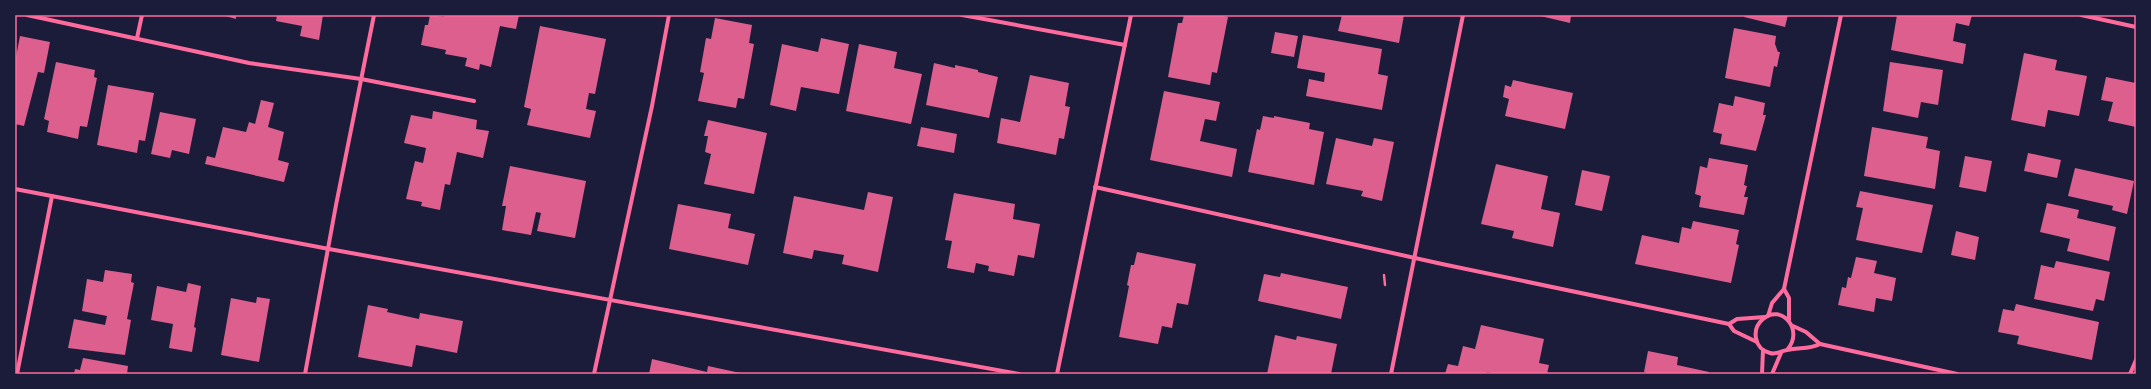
<svg xmlns="http://www.w3.org/2000/svg" width="2151" height="389" font-family="Cabin,sans-serif">
	<style>
		.building { fill: #dd5f8e }
		.lines { fill: none; stroke-linecap: round; stroke-linejoin: round }
		.path { stroke: #ff6b9d; stroke-width: 2.5 }
		.minor { stroke: #ff6b9d; stroke-width: 4 }
		.neatline { fill: none; stroke: #ff6b9d; stroke-width: 1.5 }
	</style>
	<rect width="100%" height="100%" fill="#1b1b3a"/>
	<!-- building -->
	<g class="building">
		<path d="M222 15H236V19Z"/>
		<path d="M277 15H323L319 40 300 36 302 26 276 21Z"/>
		<path d="M430 15 444 17V15H519L516 29 500 26 491 67 480 64 479 70 465 66 467 58 445 54 446 50 421 45 425 25H428Z"/>
		<path d="M1184 15H1218L1228 17 1217 73 1212 72 1210 85 1168 77 1178 23H1182Z"/>
		<path d="M1342 15H1404L1399 43 1338 31Z"/>
		<path d="M1536 15H1571L1570 23Z"/>
		<path d="M1745 15H1788L1785 27 1744 17Z"/>
		<path d="M1897 15H1972L1969 26 1956 23 1953 41 1966 44 1963 64 1891 50Z"/>
		<path d="M715 18 752 25 749 43 754 44 744 99 738 98 736 108 698 101 704 73 700 72 706 38 711 39Z"/>
		<path d="M540 26 606 39 595 94 589 93 586 109 596 111 590 138 527 125 531 109 524 107Z"/>
		<path d="M1734 28 1776 36 1775 44 1778 52H1780L1777 67 1774 66 1770 87 1725 78Z"/>
		<path d="M1275 32 1298 36 1294 57 1271 53Z"/>
		<path d="M1303 35 1382 49 1378 74 1388 76 1382 110 1306 96 1309 79 1324 82 1325 73 1297 68Z"/>
		<path d="M20 36 50 42 44 73 38 72 24 126 15 124V62Z"/>
		<path d="M821 38 849 44 839 94 801 87 796 111 770 105 782 44 818 52Z"/>
		<path d="M859 44 897 52 894 68 922 74 911 124 846 111Z"/>
		<path d="M2024 53 2057 60 2055 70 2087 76 2079 116 2048 110 2045 127 2011 120Z"/>
		<path d="M56 62 95 70 94 77 97 78 87 127 80 126 78 139 47 132 49 121 44 119Z"/>
		<path d="M1890 62 1943 70 1938 105 1921 102 1918 118 1883 111Z"/>
		<path d="M934 63 955 68V65L978 70V72L998 77 989 118 926 105Z"/>
		<path d="M1030 75 1069 83 1065 106 1070 107 1064 139 1059 138 1056 155 997 143 1001 118 1020 122Z"/>
		<path d="M2106 77 2136 83V127L2108 121 2113 102 2101 100Z"/>
		<path d="M1513 80 1573 93 1565 129 1505 116 1509 99 1503 97 1505 85 1511 87Z"/>
		<path d="M108 85 154 93 145 141 139 140 137 153 97 145Z"/>
		<path d="M1164 91 1220 102 1216 121 1205 119 1200 141 1237 149 1232 177 1150 160Z"/>
		<path d="M1735 96 1765 103 1763 115H1766L1756 151 1720 144 1722 134 1713 132 1719 103 1733 106Z"/>
		<path d="M261 100 274 103 268 127 284 132 278 160 289 163 284 182 205 164 207 156 215 158 223 127 246 132 249 122 255 124Z"/>
		<path d="M433 111 477 120 476 129 489 131 483 158 457 152 450 185 445 184 440 210 421 206 422 202 406 199 415 161 423 163 426 148 404 143 411 115 432 119Z"/>
		<path d="M160 112 196 119 189 154 172 150 170 158 151 154Z"/>
		<path d="M1263 116 1274 118V116L1310 123 1309 129 1324 132 1314 185 1248 172 1257 129 1260 130Z"/>
		<path d="M708 120 767 133 754 194 704 184 711 154 705 152 708 136H704Z"/>
		<path d="M921 127 957 134 954 153 917 146Z"/>
		<path d="M1872 127 1928 137 1926 148 1940 151 1935 189 1864 176Z"/>
		<path d="M1336 138 1372 146 1374 138 1394 142 1382 201 1361 196 1363 191 1326 184Z"/>
		<path d="M2028 153 2061 160 2057 178 2024 171Z"/>
		<path d="M1965 156 1992 161 1986 192 1959 187Z"/>
		<path d="M1709 158 1748 165 1744 185 1747 186 1744 197H1748L1744 215 1699 207 1701 196 1695 194 1700 166 1707 168Z"/>
		<path d="M1496 164 1548 176 1541 209 1560 213 1553 247 1512 238 1514 231 1481 224Z"/>
		<path d="M510 166 586 181 575 238 537 231 541 213 536 212 531 235 502 230 506 206H502Z"/>
		<path d="M2075 168 2134 181 2127 214 2112 210 2113 206 2068 196Z"/>
		<path d="M1582 170 1610 176 1602 211 1575 205Z"/>
		<path d="M1860 191 1933 205 1922 253 1856 240 1863 208 1856 207Z"/>
		<path d="M868 192 893 197 878 272 842 264 844 255 814 250 812 259 783 253 794 196 864 210Z"/>
		<path d="M954 193 1015 204 1013 219 1040 224 1034 258 1018 255 1014 276 988 271 989 266 976 263 974 273 947 268 952 241 945 240Z"/>
		<path d="M2047 203 2079 210 2077 218 2116 227 2109 261 2067 251 2070 239 2040 232Z"/>
		<path d="M678 204 731 214 728 228 755 234 748 265 669 249Z"/>
		<path d="M1693 221 1739 230 1736 244 1739 245 1731 283 1635 264 1642 235 1679 243 1682 227 1691 229Z"/>
		<path d="M1956 231 1979 237 1975 260 1951 255Z"/>
		<path d="M1137 252 1196 264 1188 305 1177 303 1172 328 1162 326 1158 344 1119 337 1129 286 1127 285 1131 265H1134Z"/>
		<path d="M1856 257 1877 261 1874 273 1896 278 1892 301 1876 298 1874 312 1838 305 1842 287 1846 288 1848 277 1851 278Z"/>
		<path d="M2056 261 2110 272 2104 301 2096 299 2093 311 2034 299 2041 265 2054 268Z"/>
		<path d="M105 270 132 274 131 282 134 283 127 319 131 320 125 355 68 348 74 319 105 325 107 316 82 311 87 279 103 282Z"/>
		<path d="M1281 273 1348 287 1341 319 1258 301 1264 274 1280 277Z"/>
		<path d="M188 283 201 286 194 327 196 328 192 352 169 348 173 324 151 320 157 286 186 292Z"/>
		<path d="M257 297 270 299 259 362 221 355 231 298 256 303Z"/>
		<path d="M2016 304 2099 322 2092 360 2017 344 2019 336 1998 332 2003 309 2014 311Z"/>
		<path d="M368 305 388 309 387 312 419 319 420 313 463 321 457 353 416 345 412 367 358 357Z"/>
		<path d="M1481 325 1544 339 1539 363 1549 365 1547 374H1498L1487 372 1486 374H1445L1448 364 1458 366 1463 346 1475 349Z"/>
		<path d="M1275 335 1296 340 1297 336 1337 344 1331 374H1267Z"/>
		<path d="M1648 351 1678 357 1677 365 1709 372 1708 374H1651L1644 372Z"/>
		<path d="M83 358 128 366 127 374H74L75 369 80 370Z"/>
		<path d="M652 359 707 372 708 366 745 374H649Z"/>
	</g>
	<g class="lines">
		<!-- path -->
		<path class="path" d="M1384 275 1385 285"/>
		<!-- minor -->
		<g class="minor">
			<path d="M27 15 249 63 361 79 474 101"/>
			<path d="M962 15 1125 45"/>
			<path d="M2081 15 2136 27"/>
			<path d="M137 38 142 15"/>
			<path d="M1095 187 1442 264 1729 324 1737 319 1765 317"/>
			<path d="M15 189 329 249 1019 374"/>
			<path d="M1784 289 1789 298V320"/>
			<path d="M1768 316 1772 303 1784 289 1841 15"/>
			<path d="M1729 324 1734 331 1757 342"/>
			<path d="M1793 326 1806 332 1820 344 1957 374"/>
			<path d="M1787 350C1805 330 1781 303 1763 319 1751 329 1754 349 1770 353 1777 355 1781 351 1787 350 1800 347 1808 350 1820 344"/>
			<path d="M17 374 52 196"/>
			<path d="M305 374 336 205 374 15"/>
			<path d="M594 374 652 106 669 15"/>
			<path d="M1057 374 1131 15"/>
			<path d="M1391 374 1463 15"/>
			<path d="M1762 374 1763 350"/>
			<path d="M1772 374 1781 353"/>
			<path d="M2130 374 2136 360"/>
		</g>
	</g>
	<!-- border -->
	<rect width="2151" height="389" fill="none" stroke="#1b1b3a" stroke-width="32"/>
	<rect x="16" y="16" width="2119" height="357" class="neatline"/>
</svg>
